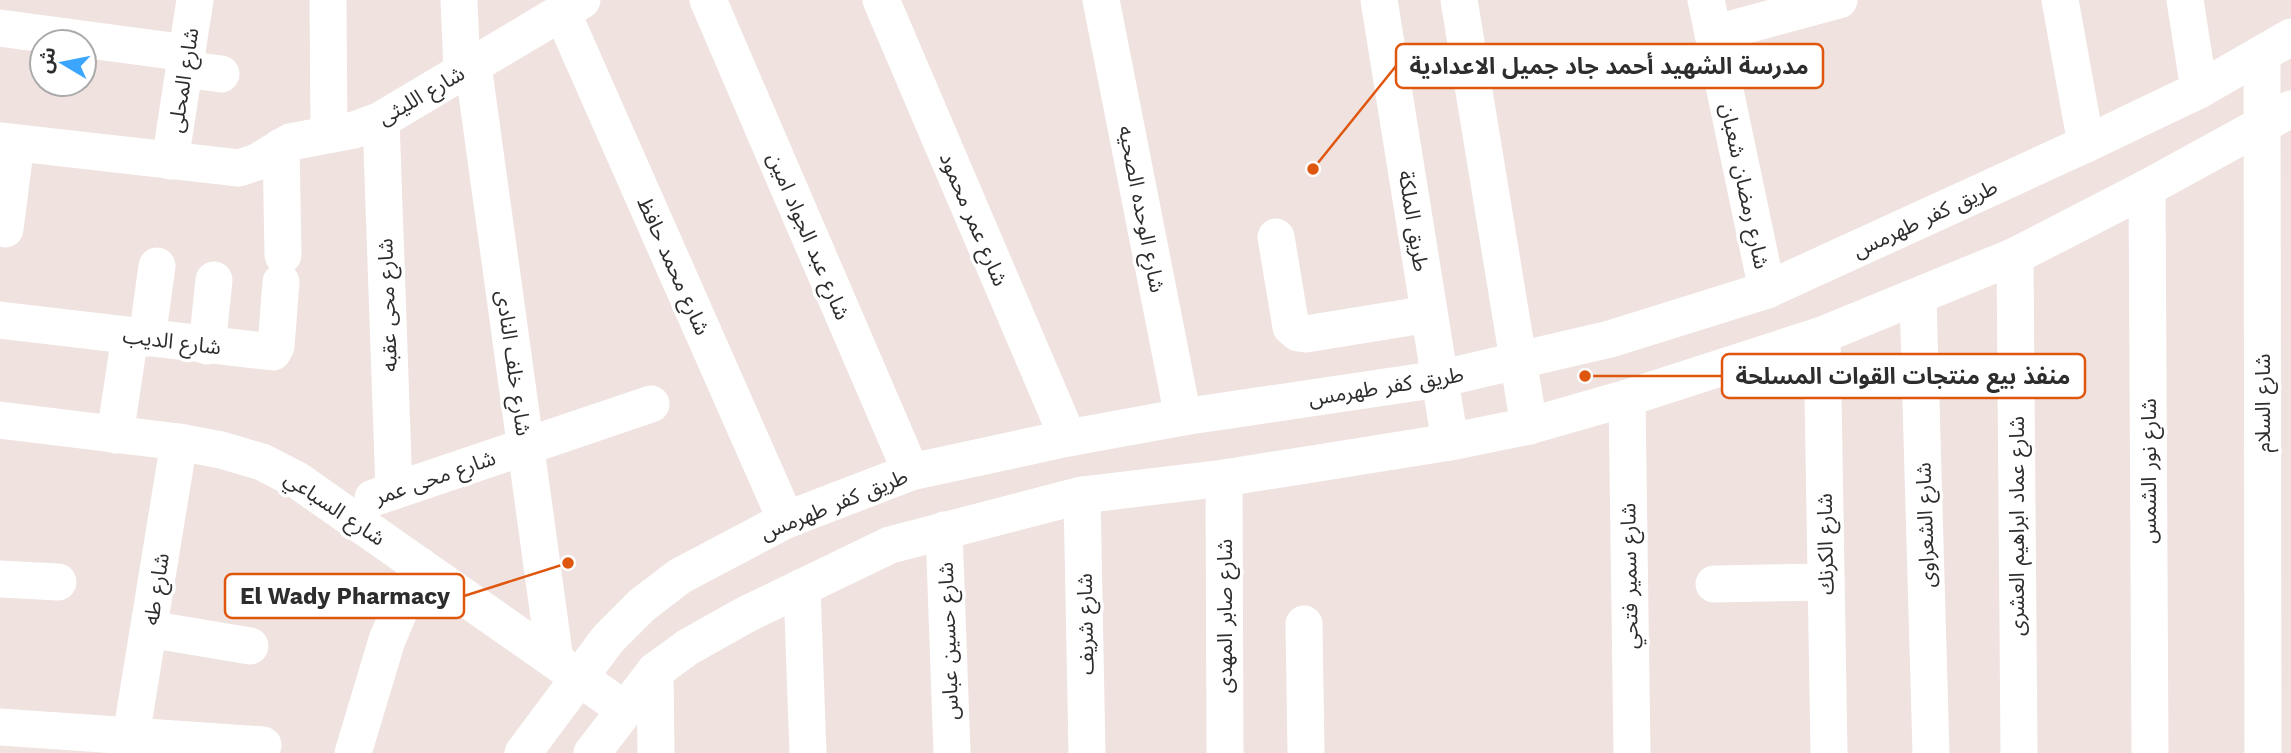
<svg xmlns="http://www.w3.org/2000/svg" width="2291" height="753" font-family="'Work Sans','Noto Sans Arabic',sans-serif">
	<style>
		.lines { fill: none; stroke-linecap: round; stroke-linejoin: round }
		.minor { stroke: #fff; stroke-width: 37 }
		.labels { text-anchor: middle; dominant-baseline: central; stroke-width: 7; stroke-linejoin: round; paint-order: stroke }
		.street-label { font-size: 21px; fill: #2d2d2d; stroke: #fff }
		.leader { fill: none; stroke: #df570e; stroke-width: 2.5 }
		.callout-dot { fill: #df570e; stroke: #fff; stroke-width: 2.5 }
		.callout { fill: #fff; stroke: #df570e; stroke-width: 2.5 }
		.callout-label { font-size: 23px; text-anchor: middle; font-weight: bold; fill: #2d2d2d }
	</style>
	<rect width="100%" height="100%" fill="#efe2df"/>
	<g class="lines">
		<!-- minor -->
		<g class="minor">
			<path d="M328 0 329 134"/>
			<path d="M459 0 462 72"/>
			<path d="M708 0 911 472"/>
			<path d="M881 0 1068 438"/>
			<path d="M1101 0 1183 417"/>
			<path d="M1379 0 1450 442"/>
			<path d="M1459 0 1529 426"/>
			<path d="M1706 0 1767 290"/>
			<path d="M2060 0 2086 144"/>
			<path d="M2185 0 2199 90"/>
			<path d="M562 12 786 520"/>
			<path d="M0 28 187 53"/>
			<path d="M1713 34 1839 0"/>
			<path d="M2262 54 2263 753"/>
			<path d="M473 65 555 660"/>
			<path d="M184 69 221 74"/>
			<path d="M381 120 394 491"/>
			<path d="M0 141 239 168 257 162 290 142 354 130 381 120 582 0"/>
			<path d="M281 147 283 255"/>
			<path d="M170 161 195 0"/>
			<path d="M2147 188 2150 753"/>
			<path d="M5 229 16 143"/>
			<path d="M1276 237 1291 327 1298 333 1306 334 1429 314"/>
			<path d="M2015 256 2019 753"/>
			<path d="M1918 297 1931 753"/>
			<path d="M0 320 273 352 276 346 281 282"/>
			<path d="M1822 335 1829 753"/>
			<path d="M147 338 157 266"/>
			<path d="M207 346 214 280"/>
			<path d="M1627 398 1632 753"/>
			<path d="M0 420 179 442 221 450 262 462 297 480 624 709"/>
			<path d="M115 435 130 336"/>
			<path d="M1224 478 1225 753"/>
			<path d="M1082 495 1087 753"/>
			<path d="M373 498 651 404"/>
			<path d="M944 530 952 753"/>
			<path d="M0 579 58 582"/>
			<path d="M1714 584 1826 582"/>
			<path d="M802 587 808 753"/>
			<path d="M1304 624 1306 753"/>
			<path d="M149 629 250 646"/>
			<path d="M655 671 656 753"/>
			<path d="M0 727 263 745"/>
			<path d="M131 736 179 442"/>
			<path d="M353 753 387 640 419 565"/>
			<path d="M523 753 608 639 642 605 680 576 786 520 911 472 1068 438 1183 417 1439 379 1610 339 1767 290 2086 144 2199 90 2291 37"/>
			<path d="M592 753 655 671 688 647 745 615 890 545 1082 495 1224 478 1450 442 1529 426 1627 398 1822 335 2015 256 2147 188 2291 109"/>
		</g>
	</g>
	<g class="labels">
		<!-- street labels -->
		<g class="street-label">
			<text transform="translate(183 80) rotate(-81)">شارع المحلى</text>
			<text transform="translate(421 95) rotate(-30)">شارع الليثى</text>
			<text transform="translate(1745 186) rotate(78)">شارع رمضان شعبان</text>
			<text transform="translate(1142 209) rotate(79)">شارع الوحده الصحيه</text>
			<text transform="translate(1925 218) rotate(-25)">طريق كفر طهرمس</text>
			<text transform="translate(974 219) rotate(67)">شارع عمر محمود</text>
			<text transform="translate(1414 221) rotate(81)">طريق الملكة</text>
			<text transform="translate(809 236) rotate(67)">شارع عبد الجواد امين</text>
			<text transform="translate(674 266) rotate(66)">شارع محمد حافظ</text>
			<text transform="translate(387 305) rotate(-92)">شارع محى عقبه</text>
			<text transform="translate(172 341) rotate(7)">شارع الديب</text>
			<text transform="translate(514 363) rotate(82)">شارع خلف النادى</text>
			<text transform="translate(1386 386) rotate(-9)">طريق كفر طهرمس</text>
			<text transform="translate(2262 403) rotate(-90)">شارع السلام</text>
			<text transform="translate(2148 471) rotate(-90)">شارع نور الشمس</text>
			<text transform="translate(435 477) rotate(-19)">شارع محى عمر</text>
			<text transform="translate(834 504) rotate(-22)">طريق كفر طهرمس</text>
			<text transform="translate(335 508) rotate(34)">شارع السباعي</text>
			<text transform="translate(1925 525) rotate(-92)">شارع الشعراوى</text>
			<text transform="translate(2016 526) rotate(-90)">شارع عماد ابراهيم العشرى</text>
			<text transform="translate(1825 544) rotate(-91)">شارع الكرنك</text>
			<text transform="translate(1629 576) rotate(-91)">شارع سمير فتحي</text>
			<text transform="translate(156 589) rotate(-81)">شارع طه</text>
			<text transform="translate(1224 616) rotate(-90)">شارع صابر المهدى</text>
			<text transform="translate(1085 624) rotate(-91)">شارع شريف</text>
			<text transform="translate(948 641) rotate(-92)">شارع حسين عباس</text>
		</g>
	</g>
	<!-- callouts -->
	<path class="leader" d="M1313 169L1396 66M1585 376L1722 376M568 563L464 596"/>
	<g class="callout-dot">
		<circle cx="1313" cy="169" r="7"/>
		<circle cx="1585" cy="376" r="7"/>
		<circle cx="568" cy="563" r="7"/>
	</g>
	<g class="callout">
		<rect x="1396" y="44" width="427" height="44" rx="7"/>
		<rect x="1722" y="354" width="363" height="44" rx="7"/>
		<rect x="225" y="574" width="239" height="44" rx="7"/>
	</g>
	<g class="callout-label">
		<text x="1609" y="74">مدرسة الشهيد أحمد جاد جميل الاعدادية</text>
		<text x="1903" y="384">منفذ بيع منتجات القوات المسلحة</text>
		<text x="345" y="604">El Wady Pharmacy</text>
	</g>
	<!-- north arrow -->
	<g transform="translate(63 63) rotate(280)"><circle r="33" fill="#ffffff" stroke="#ababab" stroke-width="2"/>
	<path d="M0-5L12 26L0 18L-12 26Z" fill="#3ca6ff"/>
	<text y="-10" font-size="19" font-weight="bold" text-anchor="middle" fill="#2d2d2d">ش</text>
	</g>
</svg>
